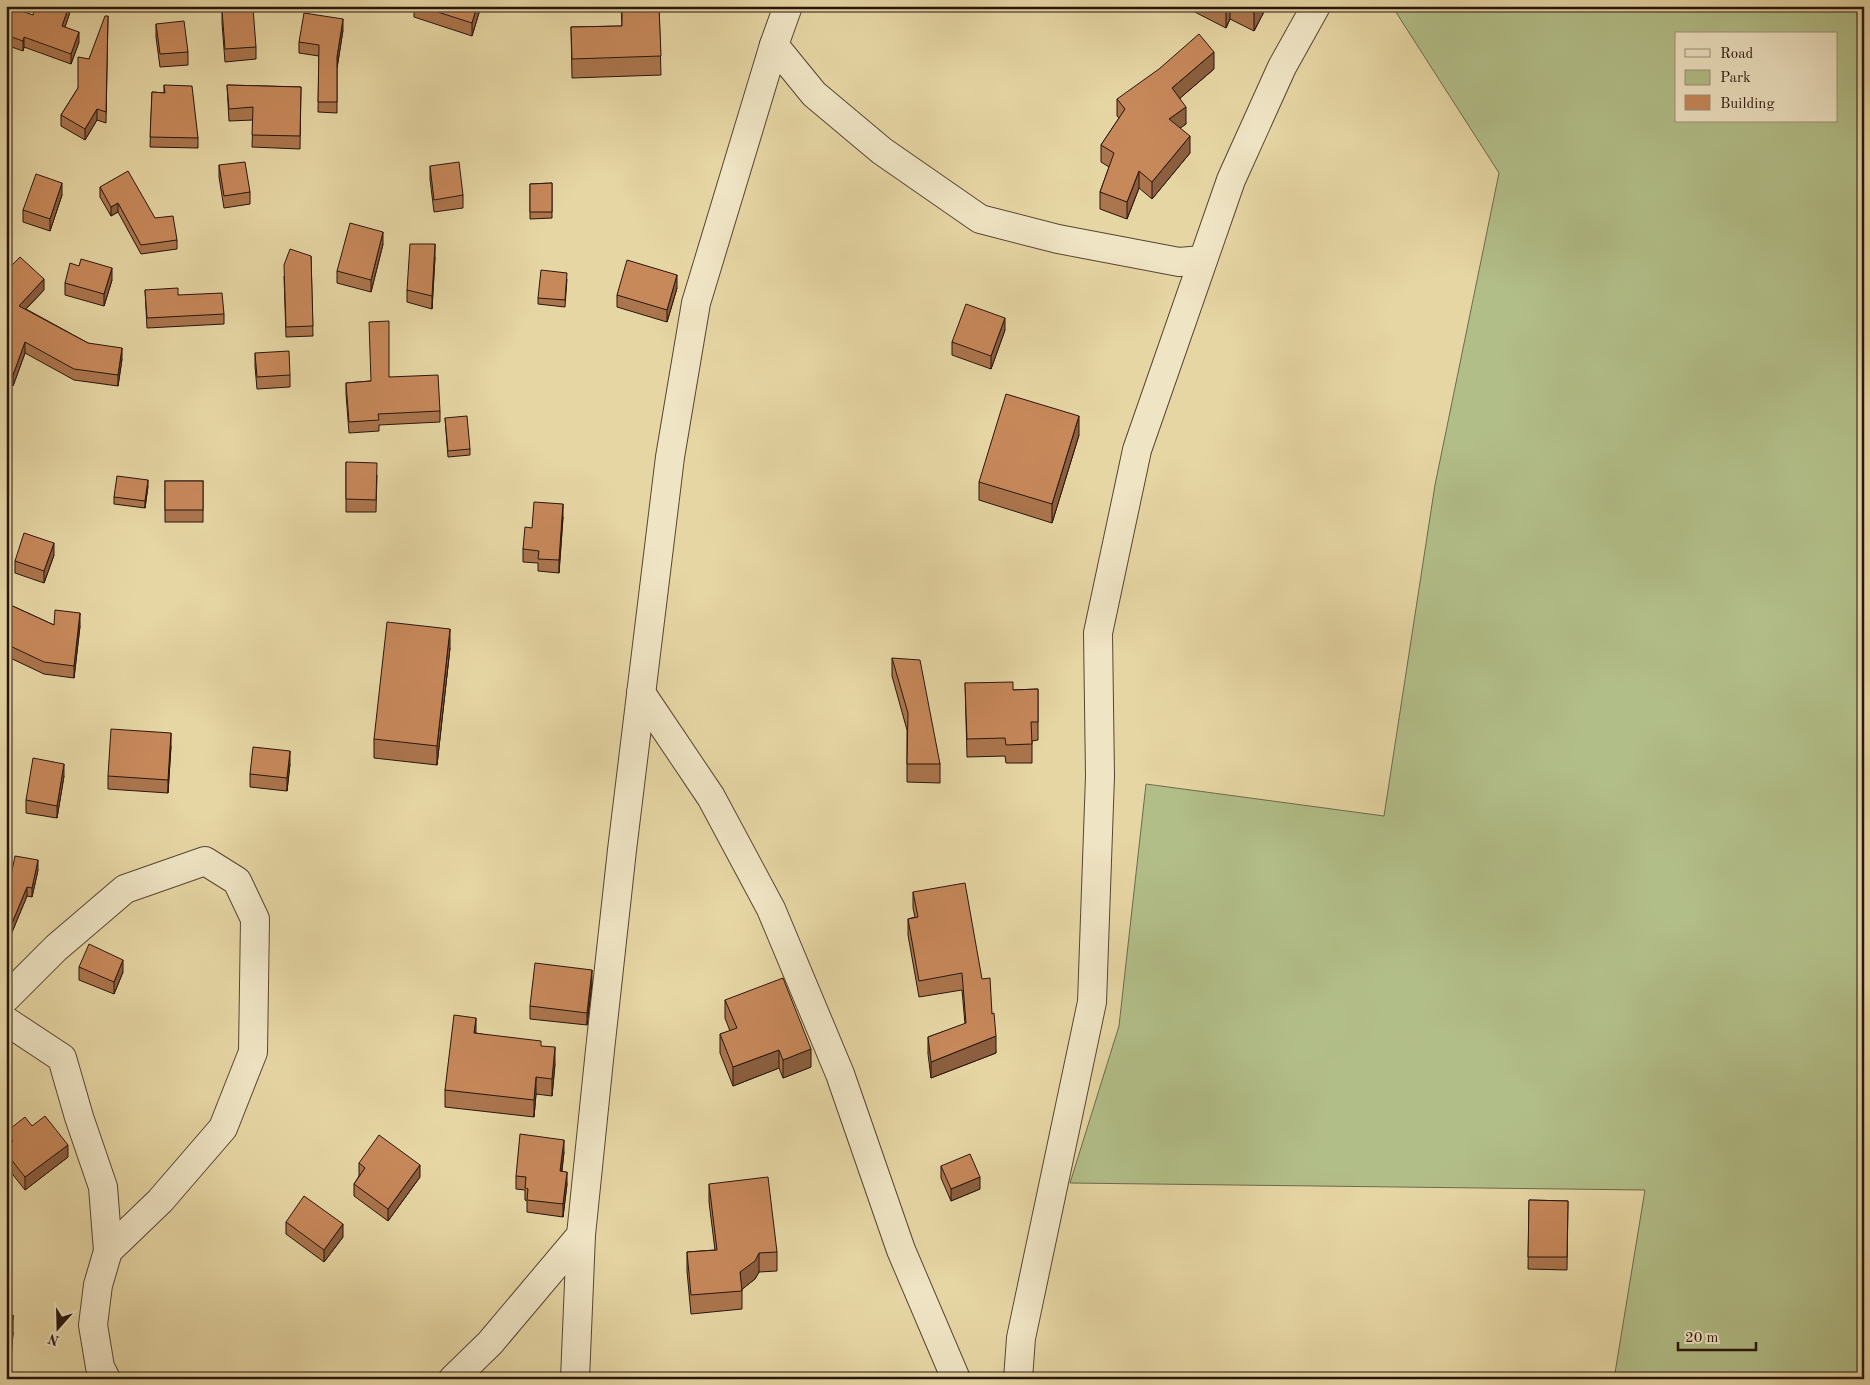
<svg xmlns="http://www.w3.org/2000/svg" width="1870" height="1385" font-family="'Old Standard TT',serif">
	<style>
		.green { fill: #b2be88; stroke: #6d6a4a; fill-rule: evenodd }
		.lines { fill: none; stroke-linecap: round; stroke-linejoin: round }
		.minor-casing { stroke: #584532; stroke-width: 30 }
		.minor { stroke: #efe4c4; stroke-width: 28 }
		.wall { fill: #ab754d; stroke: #28150c }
		.shaded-wall { fill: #8b5f3f; stroke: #28150c }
		.building { fill: #c7885a; stroke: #28150c }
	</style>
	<rect width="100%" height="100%" fill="#e6d6a4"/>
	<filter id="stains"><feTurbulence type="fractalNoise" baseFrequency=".004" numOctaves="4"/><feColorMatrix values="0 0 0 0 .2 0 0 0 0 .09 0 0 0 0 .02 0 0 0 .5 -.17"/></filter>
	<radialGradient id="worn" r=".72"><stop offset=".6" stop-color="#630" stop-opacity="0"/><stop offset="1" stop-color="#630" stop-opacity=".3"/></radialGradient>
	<!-- green -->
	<path class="green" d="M1392 6H1864V1379H1614L1645 1190 1070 1183 1119 1026 1146 784 1384 816 1435 485 1499 173ZM1676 34H1836V121H1676Z"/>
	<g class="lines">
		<!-- minor casing -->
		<g class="minor-casing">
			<g id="minor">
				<path d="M774 45 814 94 882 151 980 219 1058 239 1179 262 1202 260"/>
				<path d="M641 693 711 797 771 909 840 1074 901 1250 956 1379"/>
				<path d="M6 998 56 948 125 889 205 861 237 881 255 919 253 1052 223 1128 160 1201 108 1251 98 1285 93 1325 100 1367 106 1379"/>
				<path d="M6 1021 62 1058 79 1117 103 1187 108 1251"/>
				<path d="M453 1379 490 1343 581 1235"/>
				<path d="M575 1379 581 1235 600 1050 622 850 670 457 696 303 774 45 788 6"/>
				<path d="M1018 1379 1021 1338 1092 1002 1100 776 1098 633 1137 450 1231 180 1282 67 1316 6"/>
			</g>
		</g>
		<!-- minor -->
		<use href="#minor" class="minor"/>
	</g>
	<!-- wall -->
	<g class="wall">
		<path d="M36 6H72L65 27 79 42 71 64 24 47 23 51 6 45V17L33 15Z"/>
		<path d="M414 6H481L472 36 414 17Z"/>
		<path d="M621 6H659L661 75 572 78 571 27 622 26Z"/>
		<path d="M1185 6H1267L1254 31 1230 19 1226 28 1185 7Z"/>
		<path d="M222 10 256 47V59L225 62 222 23Z"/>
		<path d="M108 16 106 123 97 120 85 140 61 126V115L78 88 89 59Z"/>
		<path d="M156 24 188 52V65L160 67 156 37Z"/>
		<path d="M343 30 337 68V113L318 112 319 56 299 53V42Z"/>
		<path d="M1214 69 1180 98 1186 124 1180 128 1190 153 1152 199 1139 188 1127 219 1100 209V192L1109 167 1101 162V145L1119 118 1117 116V99Z"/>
		<path d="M164 85 198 138V148L150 147 152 92 164 93Z"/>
		<path d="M227 85 301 87 300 149 252 147 253 120 229 121Z"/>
		<path d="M219 165 250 192V204L224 208 219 177Z"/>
		<path d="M430 166 463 195V208L434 212 430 179Z"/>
		<path d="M552 183V218L530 219V184Z"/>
		<path d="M100 187 155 218 177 240V249L141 254 118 212 111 216 100 197Z"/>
		<path d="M62 195 50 231 23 222V210Z"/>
		<path d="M383 244 371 292 337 283V271Z"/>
		<path d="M311 256 313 336 286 337 284 276Z"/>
		<path d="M435 257 432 309 407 302V290Z"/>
		<path d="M79 266 112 280 104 306 65 295V283Z"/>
		<path d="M6 271 44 290 26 309 88 343 122 359 118 386 74 380 25 353 13 386 6 383Z"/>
		<path d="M567 279 565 307 538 304V298Z"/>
		<path d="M677 288 667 322 617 307V295Z"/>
		<path d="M145 290 178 295 224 314V324L147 328Z"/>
		<path d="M1005 330 991 369 952 355V342Z"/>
		<path d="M255 353 290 375V387L257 389 255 366Z"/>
		<path d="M389 377 440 411V422L379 425V431L349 433 346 394V383L370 381Z"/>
		<path d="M445 418 470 449V455L448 457Z"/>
		<path d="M1079 435 1052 523 979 500V482Z"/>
		<path d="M346 462 377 475 376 512H346Z"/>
		<rect x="165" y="481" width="38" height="41"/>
		<path d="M148 486 145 508 114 504V497Z"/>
		<path d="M563 517 559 573 538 571V563L523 562V549L532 528Z"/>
		<path d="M54 555 44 583 15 573V561Z"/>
		<path d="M6 603 54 625 80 626 74 678 44 674 6 656Z"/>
		<path d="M450 648 437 765 374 758V739Z"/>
		<path d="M892 658 940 764V783L907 782V730L892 676Z"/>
		<path d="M965 683 1013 690 1038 689V740L1032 741V763H1006L1005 756 967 757Z"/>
		<path d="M171 746 168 793 108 789V776Z"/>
		<path d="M290 764 287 791 250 787V774Z"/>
		<path d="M64 776 57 818 26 813V800Z"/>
		<path d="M38 870 32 897 27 896 10 937 6 936V894H7Z"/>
		<path d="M913 892 982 979 992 1014 996 1053 931 1078 928 1054V1037L965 1024 962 990 919 997 908 935V919L915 917 913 908Z"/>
		<path d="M79 967 123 972 114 994 79 980Z"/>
		<path d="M592 982 587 1025 530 1019V1006Z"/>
		<path d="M725 1000 811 1067 783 1078 779 1068 733 1086 720 1053V1034L730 1031 725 1018Z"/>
		<path d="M476 1033 541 1046 555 1064 552 1096 536 1094 534 1117 445 1107V1090Z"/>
		<path d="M32 1126 68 1157 25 1190 6 1166V1146L7 1145 6 1144V1132Z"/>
		<path d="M564 1152 562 1171 567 1184 563 1217 527 1212V1201L525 1200V1190L516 1189V1176Z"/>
		<path d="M359 1163 420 1177 388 1221 354 1196V1184L359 1176Z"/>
		<path d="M941 1166 980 1189 951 1201 941 1178Z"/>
		<path d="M709 1184 777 1252V1271L759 1272 755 1279 742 1289V1309L691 1314 687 1271V1252L715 1250 709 1202Z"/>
		<path d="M1529 1200 1568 1201 1567 1270 1528 1269Z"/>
		<path d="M286 1222 343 1237 324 1262 286 1234Z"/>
		<path d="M6 1313 13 1333 11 1359H6Z"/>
	</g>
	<!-- shaded-wall -->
	<g class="shaded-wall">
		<path d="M69 6H72L62 36V26Z"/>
		<path d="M477 6H481L472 36V23Z"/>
		<path d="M1227 6H1230V19L1226 28V9Z"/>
		<path d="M1258 6H1267L1254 31V13Z"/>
		<path d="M343 19V30L337 68V57Z"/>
		<path d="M79 32V42L71 64V54Z"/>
		<path d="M24 37V47L23 51V41Z"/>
		<path d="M1214 52V69L1172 105V88Z"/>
		<path d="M1186 107V124L1169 136V119Z"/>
		<path d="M97 109V120L85 140V129Z"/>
		<path d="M1190 136V153L1152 199V182Z"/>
		<path d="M1139 171V188L1127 219V202Z"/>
		<path d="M62 183V195L50 231V219Z"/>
		<path d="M118 203V212L111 216V207Z"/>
		<path d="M383 232V244L371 292V280Z"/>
		<path d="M435 244V257L432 309V296Z"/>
		<path d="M112 268V280L104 306V294Z"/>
		<path d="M677 275V288L667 322V310Z"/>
		<path d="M44 279V290L19 316V306Z"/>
		<path d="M1005 318V330L991 369V356Z"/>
		<path d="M25 342V353L13 386V375Z"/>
		<path d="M122 348V359L118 386V375Z"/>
		<path d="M1079 416V435L1052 523V504Z"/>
		<path d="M148 480V486L145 508V501Z"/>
		<path d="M563 504V517L559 573V560Z"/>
		<path d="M54 543V555L44 583V571Z"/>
		<path d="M80 613V626L74 678V666Z"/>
		<path d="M450 629V648L437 765V746Z"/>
		<path d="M171 733V746L168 793V780Z"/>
		<path d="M290 751V764L287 791V778Z"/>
		<path d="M64 764V776L57 818V806Z"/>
		<path d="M38 860V870L32 897V888Z"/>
		<path d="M27 887V896L10 937V928Z"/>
		<path d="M123 960V972L114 994V982Z"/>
		<path d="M592 970V982L587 1025V1013Z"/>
		<path d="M476 1018V1034L474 1033Z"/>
		<path d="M996 1036V1053L931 1078V1062Z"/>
		<path d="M555 1047V1064L552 1096V1079Z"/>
		<path d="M811 1049V1067L783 1078V1060Z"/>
		<path d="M779 1050V1068L733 1086V1067Z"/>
		<path d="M536 1077V1094L534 1117V1100Z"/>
		<path d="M564 1140V1152L560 1183V1171Z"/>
		<path d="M68 1145V1157L25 1190V1177Z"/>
		<path d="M420 1165V1177L388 1221V1209Z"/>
		<path d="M567 1172V1184L563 1217V1204Z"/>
		<path d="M980 1177V1189L951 1201V1189Z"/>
		<path d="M343 1224V1237L324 1262V1250Z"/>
		<path d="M759 1253V1272L755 1279 740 1291V1272Z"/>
		<path d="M13 1315V1333L11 1359V1340Z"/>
	</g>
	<!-- building -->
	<g class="building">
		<path d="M36 6H69L62 26 79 32 71 54 24 37 23 41 6 35V17L10 7 33 15Z"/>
		<path d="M419 6H477L472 23Z"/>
		<path d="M622 6H659L661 56 572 59 571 27 622 26Z"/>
		<path d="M1220 6H1227L1226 9Z"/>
		<path d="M1241 6H1258L1254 13Z"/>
		<path d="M253 8 256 47 225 49 222 10Z"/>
		<path d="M304 13 343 19 337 57V102H318L319 45 299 42Z"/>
		<path d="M105 16H108L106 112 97 109 85 129 61 115 78 88V57L89 59Z"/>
		<path d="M184 21 188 52 160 54 156 24Z"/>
		<path d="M1199 34 1214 52 1172 88 1186 107 1169 119 1190 136 1152 182 1139 171 1127 202 1100 192 1114 153 1101 145 1125 109 1117 99 1159 69Z"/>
		<path d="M164 85 192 86 198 138 150 137 152 92 165 93Z"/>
		<path d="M227 85 301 87 300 136 252 135 253 107 229 109Z"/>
		<path d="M245 162 250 192 224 196 219 165Z"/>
		<path d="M459 162 463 195 434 200 430 166Z"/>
		<path d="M128 171 155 218 173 216 177 240 141 245 118 203 111 207 100 187Z"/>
		<path d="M36 174 62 183 50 219 23 210Z"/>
		<path d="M552 183V212H530V184Z"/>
		<path d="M350 223 383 232 371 280 337 271Z"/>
		<path d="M410 244H435L432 296 407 290Z"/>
		<path d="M290 249 311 256 313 326 286 327 284 265Z"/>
		<path d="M20 257 44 279 19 306 88 343 122 348 118 375 74 369 25 342 13 375 6 372V271Z"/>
		<path d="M81 259 112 268 104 294 65 283 70 263 79 266Z"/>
		<path d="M627 260 677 275 667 310 617 295Z"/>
		<path d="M541 270 567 273 565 300 538 298Z"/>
		<path d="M178 288V295L222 293 224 314 147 318 145 290Z"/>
		<path d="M966 304 1005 318 991 356 952 342Z"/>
		<path d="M389 321V377L438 375 440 411 378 414 379 420 349 422 346 383 371 381 369 322Z"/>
		<path d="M289 351 290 375 257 377 255 353Z"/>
		<path d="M1006 394 1079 416 1052 504 979 482Z"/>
		<path d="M467 416 470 449 448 451 445 418Z"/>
		<path d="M346 462 377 463 376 500 346 499Z"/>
		<path d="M117 476 148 480 145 501 114 497Z"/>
		<rect x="165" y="481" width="38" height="29"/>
		<path d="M534 502 563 504 559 560 538 559 539 551 523 549 525 527 532 528Z"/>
		<path d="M24 533 54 543 44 571 15 561Z"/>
		<path d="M6 603 54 625 55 610 80 613 74 666 44 662 6 644Z"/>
		<path d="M387 622 450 629 437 746 374 739Z"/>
		<path d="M892 658 920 660 940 764H907L908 713Z"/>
		<path d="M1013 682V690L1038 689V722H1031L1032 744 1006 745 1005 738 967 739 965 683Z"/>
		<path d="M111 729 171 733 168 780 108 776Z"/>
		<path d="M253 747 290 751 287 778 250 774Z"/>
		<path d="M33 758 64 764 57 806 26 800Z"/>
		<path d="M15 856 38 860 32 888 27 887 10 928 6 926V894H7Z"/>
		<path d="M965 883 982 979 990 978 992 1014 994 1013 996 1036 931 1062 928 1037 966 1023 962 973 919 981 908 919 918 917 913 892Z"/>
		<path d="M89 944 123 960 114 982 79 967Z"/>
		<path d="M535 963 592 970 587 1013 530 1006Z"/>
		<path d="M783 978 811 1049 783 1060 779 1050 733 1067 720 1034 737 1028 725 1000Z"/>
		<path d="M454 1015 476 1018 474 1033 541 1041V1046L555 1047 552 1079 536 1077 534 1100 445 1090Z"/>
		<path d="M45 1116 68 1145 25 1177 6 1153V1146L13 1141 6 1132 25 1117 32 1126Z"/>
		<path d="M520 1134 564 1140 560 1171 567 1172 563 1204 527 1200 528 1189 525 1188 526 1177 516 1176Z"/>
		<path d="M379 1135 420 1165 388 1209 354 1184 365 1168 359 1163Z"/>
		<path d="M970 1154 980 1177 951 1189 941 1166Z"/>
		<path d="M768 1177 777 1252 759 1253 755 1261 740 1272 742 1291 691 1295 687 1252 717 1250 709 1184Z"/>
		<path d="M304 1196 343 1224 324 1250 286 1222Z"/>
		<path d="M1529 1200 1568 1201 1567 1257H1528Z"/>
		<path d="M6 1313 13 1315 11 1340H6Z"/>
	</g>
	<!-- margin -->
	<rect width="1870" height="1385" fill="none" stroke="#e6d6a4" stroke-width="25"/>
	<rect x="8" y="8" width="1855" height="1370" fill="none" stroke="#28150c" stroke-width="2.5"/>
	<rect x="12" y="12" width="1845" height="1360" fill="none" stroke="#28150c"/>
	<!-- legend -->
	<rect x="1675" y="32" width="162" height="90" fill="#efe4c4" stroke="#9f917a"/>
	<rect x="1685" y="49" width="25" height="8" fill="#efe4c4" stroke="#9f917a"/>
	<text x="1720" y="58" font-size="15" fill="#28150c">Road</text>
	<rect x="1685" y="70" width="25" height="15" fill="#b2be88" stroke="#9f917a"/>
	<text x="1720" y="82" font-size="15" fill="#28150c">Park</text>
	<rect x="1685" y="95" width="25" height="15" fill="#c7885a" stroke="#9f917a"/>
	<text x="1720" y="108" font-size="15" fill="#28150c">Building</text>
	<!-- north arrow -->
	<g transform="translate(58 1328) rotate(200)" stroke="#efe4c4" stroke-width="4" paint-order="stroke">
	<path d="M0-4L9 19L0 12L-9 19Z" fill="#28150c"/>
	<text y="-8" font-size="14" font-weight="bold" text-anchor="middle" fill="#28150c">N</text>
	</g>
	<!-- scale -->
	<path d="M1678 1342v8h78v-8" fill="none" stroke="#28150c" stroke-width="2.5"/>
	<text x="1685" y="1342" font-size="15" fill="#28150c" stroke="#efe4c4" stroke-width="4" paint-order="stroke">20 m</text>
	<rect width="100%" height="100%" filter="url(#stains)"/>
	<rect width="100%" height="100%" fill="url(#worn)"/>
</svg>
